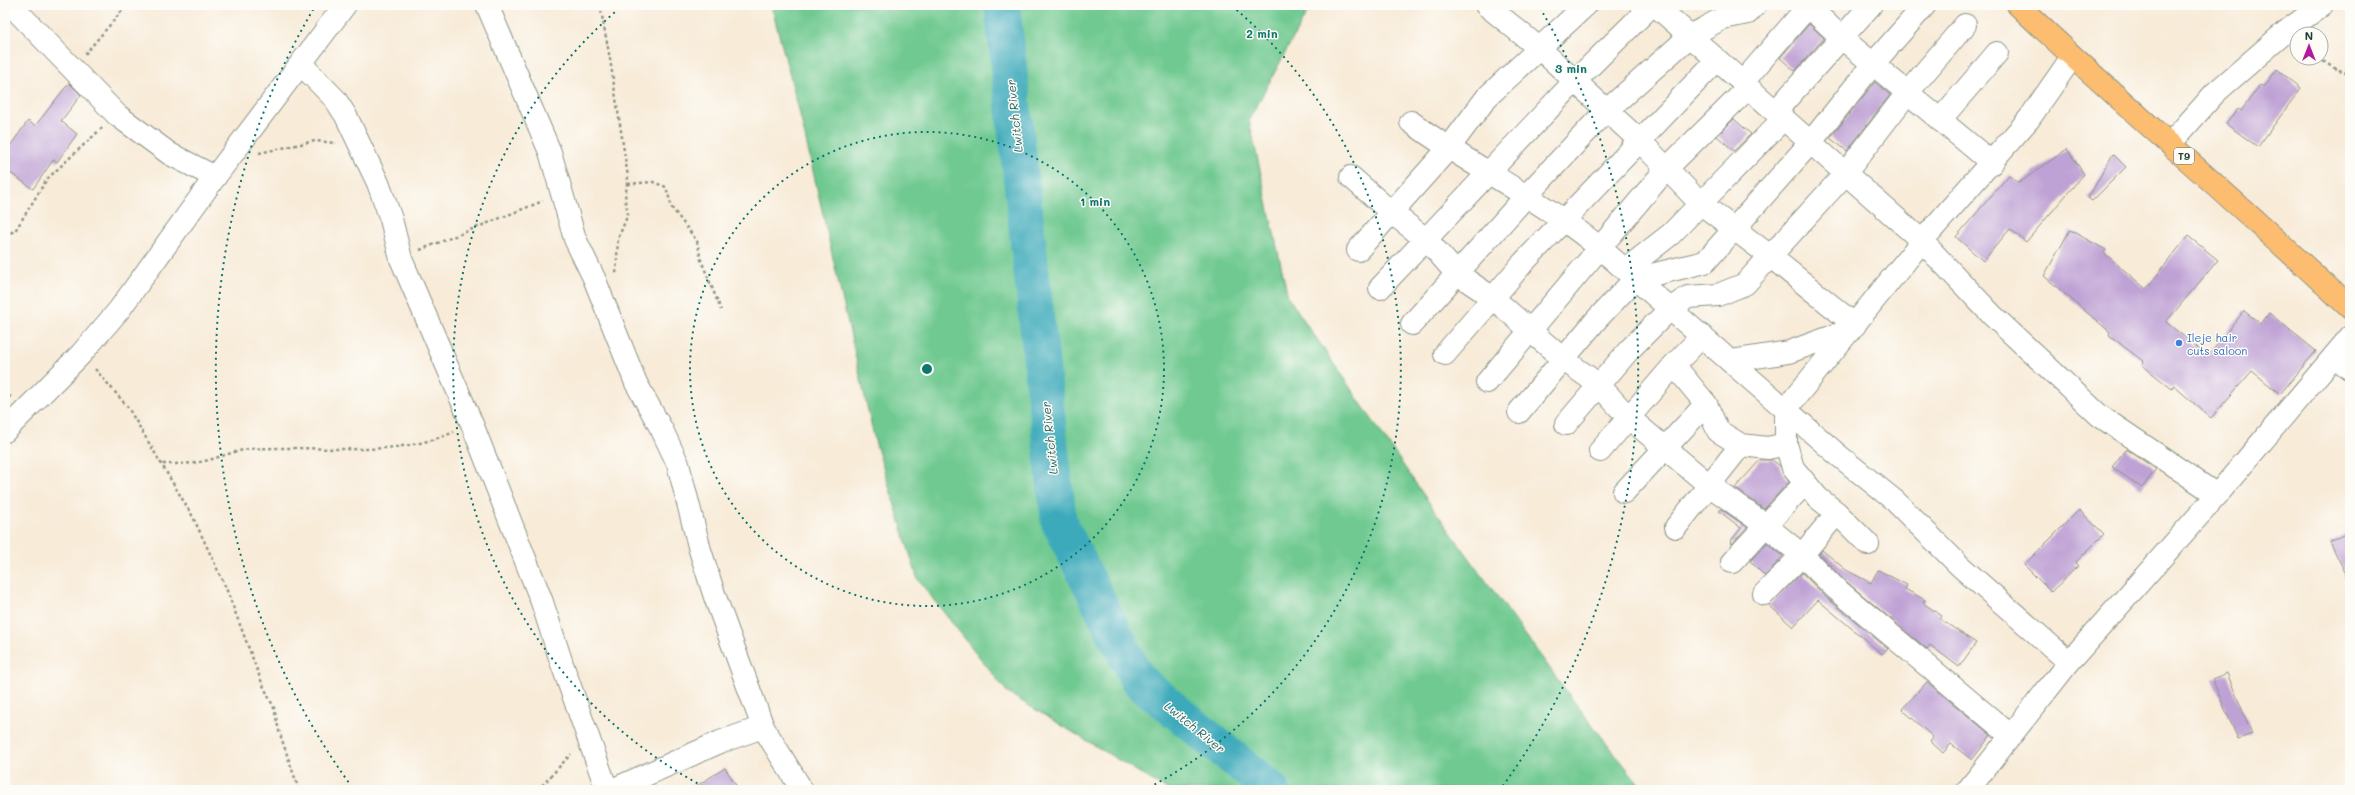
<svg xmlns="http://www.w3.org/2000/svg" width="2355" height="795" font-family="Mali,sans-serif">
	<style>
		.green { fill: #70c990; stroke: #488362 }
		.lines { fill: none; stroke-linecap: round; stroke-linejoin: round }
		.river { stroke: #3caabb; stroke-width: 36 }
		.building { fill: #bfa2d5 }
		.minor-casing { stroke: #8c9486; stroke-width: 24 }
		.highway-casing { stroke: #8c9486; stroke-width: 24 }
		.path { stroke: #8c9486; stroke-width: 2.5; stroke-dasharray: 3 3; stroke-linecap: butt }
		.minor { stroke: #fff; stroke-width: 22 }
		.highway { stroke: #fcbd6f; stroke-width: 22 }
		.ring { fill: none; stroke: #0f766e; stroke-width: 2; stroke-dasharray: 2 4 }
		.shop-dot { fill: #3f7fe0; stroke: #fdfcf7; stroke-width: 1.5 }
		.labels { text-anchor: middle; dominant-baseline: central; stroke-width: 3; stroke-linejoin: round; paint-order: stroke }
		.shield { fill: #fdfcf7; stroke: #62766e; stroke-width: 1 }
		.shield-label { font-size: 10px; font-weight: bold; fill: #1f3d34 }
		.shop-label { font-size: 11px; fill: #366cbe; stroke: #fdfcf7; text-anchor: start }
		.water-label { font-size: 12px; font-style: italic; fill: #296363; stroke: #fdfcf7 }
		.centre { fill: #0f766e; stroke: #fdfcf7; stroke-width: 2 }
		.ring-label { font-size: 12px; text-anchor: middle; font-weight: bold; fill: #0f766e; stroke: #fdfcf7; stroke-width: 3; stroke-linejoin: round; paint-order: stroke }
	</style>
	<rect width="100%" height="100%" fill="#fdfcf7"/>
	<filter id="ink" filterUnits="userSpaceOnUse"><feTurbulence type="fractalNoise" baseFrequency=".025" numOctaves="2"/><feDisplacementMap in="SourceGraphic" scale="8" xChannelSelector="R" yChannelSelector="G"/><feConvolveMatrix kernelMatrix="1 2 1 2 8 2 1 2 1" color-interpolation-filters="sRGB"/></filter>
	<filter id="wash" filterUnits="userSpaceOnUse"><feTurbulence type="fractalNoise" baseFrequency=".012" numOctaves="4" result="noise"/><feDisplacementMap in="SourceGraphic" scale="16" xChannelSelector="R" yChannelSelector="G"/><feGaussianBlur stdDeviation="0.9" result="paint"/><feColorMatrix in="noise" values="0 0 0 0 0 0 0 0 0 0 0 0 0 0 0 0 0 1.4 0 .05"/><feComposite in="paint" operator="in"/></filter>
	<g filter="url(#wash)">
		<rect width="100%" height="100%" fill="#f8ebd8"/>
		<!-- green -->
		<path class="green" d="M771 5H1311L1249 120 1288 297 1425 497 1575 703 1644 790H1168L1008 693 918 580 875 441 798 106Z"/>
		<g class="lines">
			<!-- river -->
			<path class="river" d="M1002 5 1059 522 1138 680 1272 790"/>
		</g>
		<g id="blocks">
			<!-- building -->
			<g class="building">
				<path d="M1809 24 1824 38 1795 71 1780 58Z"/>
				<path d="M2277 69 2301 88 2258 147 2226 124 2238 109 2241 111 2260 85 2264 87Z"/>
				<path d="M1875 82 1890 95 1847 151 1830 138Z"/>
				<path d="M69 83 81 95 61 121 77 134 57 162 53 160 33 189 5 169V153L28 121 35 126Z"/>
				<path d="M1734 119 1751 134 1734 151 1717 136Z"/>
				<path d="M2067 149 2084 174 2026 242 2010 229 1983 261 1956 237 2009 175 2019 183Z"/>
				<path d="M2113 154 2126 167 2092 201 2088 198Z"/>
				<path d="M2070 230 2106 250 2104 253 2146 289 2188 236 2218 260 2166 322 2208 356 2244 311 2261 324 2269 313 2316 351 2280 394 2252 371 2211 418 2174 386 2172 389 2142 365 2144 362 2109 335 2110 332 2044 276Z"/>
				<path d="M2126 449 2156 469 2142 488 2112 467Z"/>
				<path d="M1760 460H1772L1780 466 1789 482 1764 509 1735 488Z"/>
				<path d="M1721 509 1747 527 1732 544 1730 542 1741 528 1719 511Z"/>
				<path d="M2079 510 2104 534 2075 563 2078 566 2051 592 2024 565Z"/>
				<path d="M2350 532V582L2330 542Z"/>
				<path d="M1767 543 1783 556 1765 576 1750 561Z"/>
				<path d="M1822 550 1846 570 1871 583 1878 570 1907 585 1905 589 1925 600 1923 603 1942 616 1940 619 1976 643 1959 667 1930 645 1927 649 1842 578 1819 554Z"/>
				<path d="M1802 573 1826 597 1888 649 1882 654 1818 600 1793 627 1769 605Z"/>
				<path d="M2227 673 2252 734 2238 739 2212 679Z"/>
				<path d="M1927 682 1991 735 1972 760 1951 744 1943 753 1930 741 1933 737 1902 709Z"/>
				<path d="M725 768 739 790H690Z"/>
			</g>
		</g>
	</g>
	<g filter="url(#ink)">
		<use href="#blocks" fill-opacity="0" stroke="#8c9486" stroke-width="1"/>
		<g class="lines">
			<!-- minor casing -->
			<g class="minor-casing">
				<g id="minor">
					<path d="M11 5 117 115 170 154 215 177"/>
					<path d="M487 5 550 152 575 239 594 278 636 383 662 430 678 464 700 550 715 597 763 727 802 790"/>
					<path d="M1486 5 1539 48 1639 140 1700 203 1770 256 1855 325"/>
					<path d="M1655 5 1922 241 1993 316 2100 416 2217 495"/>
					<path d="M1807 5 1843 39 1992 163"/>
					<path d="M301 64 335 99 346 116 378 183 391 219 401 259 472 424 542 602 562 664 607 790"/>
					<path d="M1742 83 1809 5"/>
					<path d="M1775 112 1871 5"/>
					<path d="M1940 120 1997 53"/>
					<path d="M1411 122C1472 167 1541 199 1600 248L1838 455 1895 501 1960 566 2069 662"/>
					<path d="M2170 144 2215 93 2284 33 2322 5"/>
					<path d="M1351 177 1392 213 1427 240 1456 273 1493 298 1564 360 1598 384 1628 417 1709 485 1765 525 1802 555 1834 587 2011 736"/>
					<path d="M1358 250 1448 149 1487 97 1586 5"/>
					<path d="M1625 270 1671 234 1783 119"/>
					<path d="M1380 288 1574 82 1652 5"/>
					<path d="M1412 324 1527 195 1606 111 1690 36 1723 18 1748 13 1755 5"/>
					<path d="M1445 354 1522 264 1717 60"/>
					<path d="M2334 356 2350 369"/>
					<path d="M1730 361 1789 352 1850 330"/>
					<path d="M1487 382 1667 168 1748 88"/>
					<path d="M1706 404 1718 431 1741 445 1768 448 1786 444"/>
					<path d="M1519 412 1597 319 1635 279 1705 262 1810 143 1873 64 1925 5"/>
					<path d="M1566 424 1629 350 1670 309 1688 297 1718 295 1745 284 1845 174 1908 92 1965 25"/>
					<path d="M5 431 81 354 119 310 215 177 345 5"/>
					<path d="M1600 451 1674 365 1702 336"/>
					<path d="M1624 492 1706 404 1674 365"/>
					<path d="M1676 527 1741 445"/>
					<path d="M1868 544 1837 513 1818 498 1793 468 1786 444V409L1922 241 2029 119 2072 57"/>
					<path d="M1732 562 1805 483"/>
					<path d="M1764 594 1802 555 1837 513"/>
					<path d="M612 790 720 742 763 727"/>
					<path d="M1968 790 2069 662 2217 495 2350 337"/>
				</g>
			</g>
			<!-- highway casing -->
			<g class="highway-casing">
				<path id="highway" d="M2018 5C2126 108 2241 205 2350 308"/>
			</g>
			<!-- path -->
			<g class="path">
				<path d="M600 5 610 59 628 177 625 198 628 214 618 239 616 275"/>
				<path d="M85 54 127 5"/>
				<path d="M2318 58 2334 68 2350 74"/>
				<path d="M259 153 315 141 336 143"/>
				<path d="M628 184 653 182 666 187 672 208 697 241 701 260 721 310"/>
				<path d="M5 235 15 231 47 179 102 128"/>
				<path d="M420 250 543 201"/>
				<path d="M95 369 127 406 193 517 226 588 262 683 274 708 279 731 299 790"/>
				<path d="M5 392 11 397"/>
				<path d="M163 464C177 464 191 464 205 461 221 457 236 450 252 449 320 444 389 460 454 432"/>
				<path d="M538 790 571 754"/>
			</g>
			<!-- minor -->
			<use href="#minor" class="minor"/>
			<!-- highway -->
			<use href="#highway" class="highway"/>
		</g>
	</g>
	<!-- distance rings -->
	<g class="ring">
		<circle cx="927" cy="369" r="237"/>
		<path d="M708 789A474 474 0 0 1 622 6M1232 6A474 474 0 0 1 1146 789"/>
		<path d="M352 787A711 711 0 0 1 314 8M1540 8A711 711 0 0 1 1502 787"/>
	</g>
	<!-- markers -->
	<circle class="shop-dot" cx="2179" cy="343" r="4"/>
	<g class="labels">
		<!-- shield labels -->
		<rect class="shield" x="2174" y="148" width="20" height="16" rx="3"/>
		<g class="shield-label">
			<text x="2184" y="156">T9</text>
		</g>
		<!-- shop labels -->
		<g class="shop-label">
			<text x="2187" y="337">Ileje hair<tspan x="2187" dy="13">cuts saloon</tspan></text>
		</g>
		<!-- water labels -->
		<g class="water-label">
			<text transform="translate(1014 116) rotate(-96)">Lwitch River</text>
			<text transform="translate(1049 438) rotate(-96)">Lwitch River</text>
			<text transform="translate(1195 727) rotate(39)">Lwitch River</text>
		</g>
	</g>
	<circle cx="927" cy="369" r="6" class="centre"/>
	<g class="ring-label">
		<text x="1262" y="38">2 min</text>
		<text x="1571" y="73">3 min</text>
		<text x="1095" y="206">1 min</text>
	</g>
	<!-- margin -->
	<rect width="2355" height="795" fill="none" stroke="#fdfcf7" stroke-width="20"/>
	<!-- north arrow -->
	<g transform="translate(2309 46)"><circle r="19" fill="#fdfcf7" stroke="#a4b0a9"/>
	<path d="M0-3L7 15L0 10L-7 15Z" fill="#b5179e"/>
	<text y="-6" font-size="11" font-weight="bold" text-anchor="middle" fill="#1f3d34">N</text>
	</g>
</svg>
